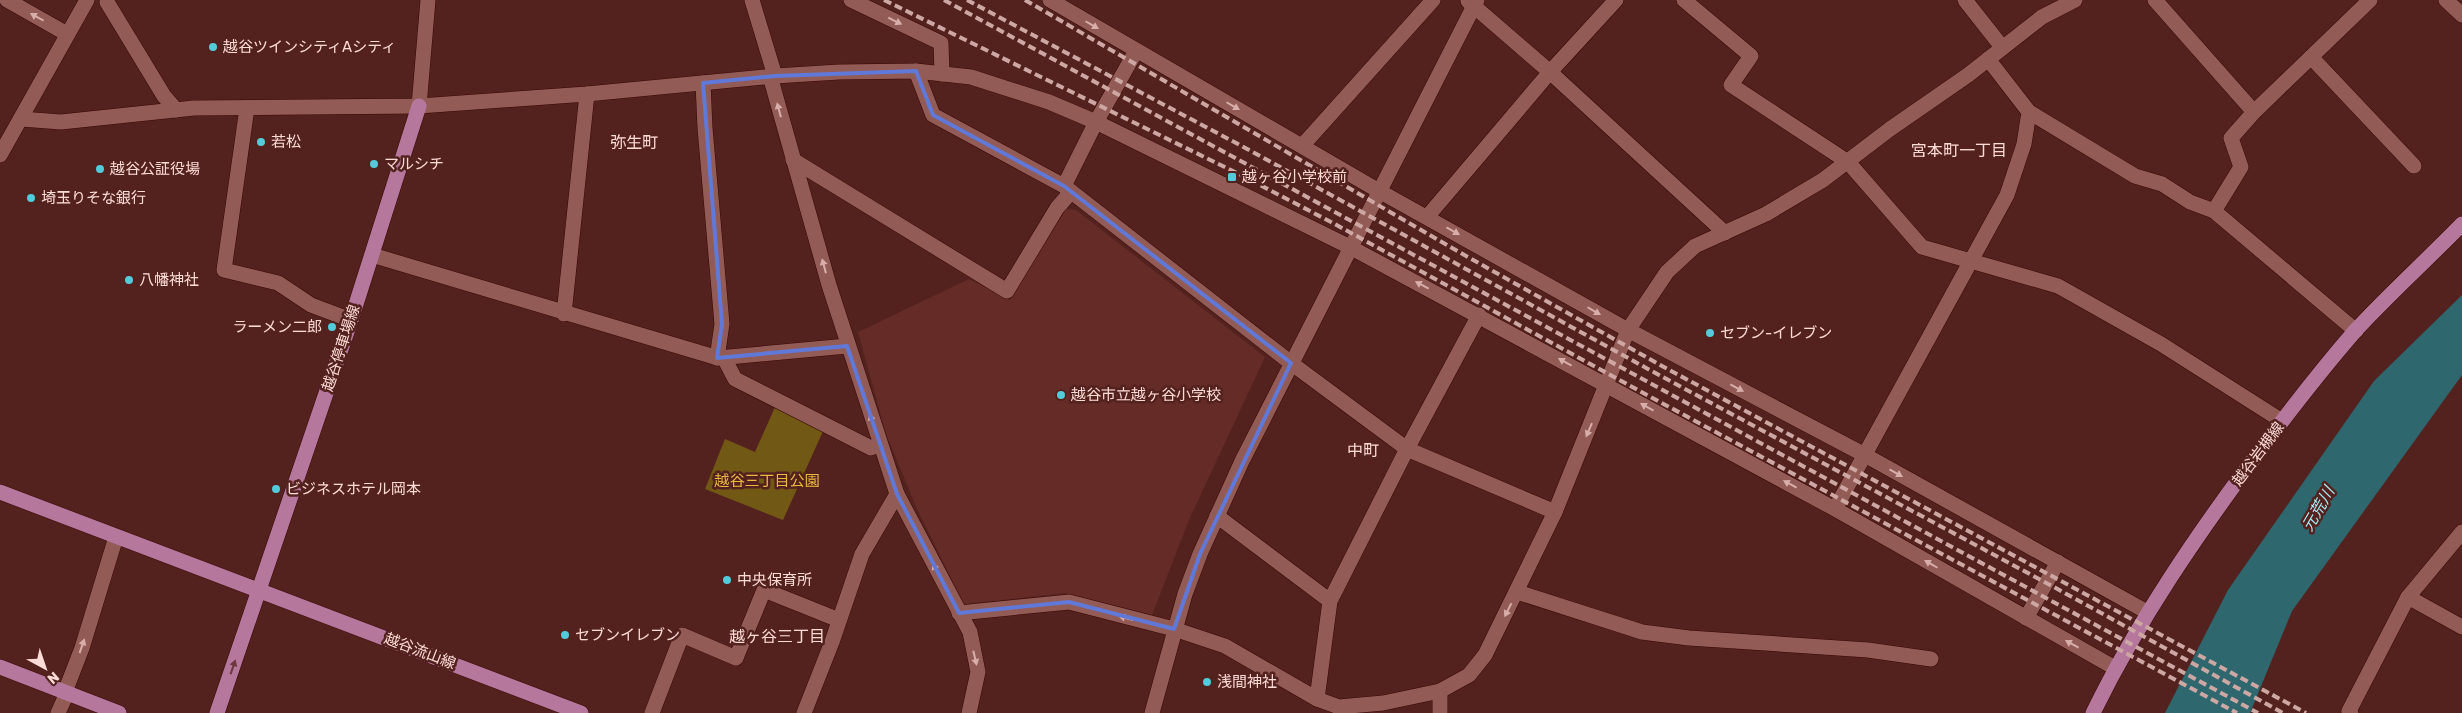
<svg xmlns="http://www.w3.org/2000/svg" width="2462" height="713" font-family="Rubik,'Noto Sans JP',sans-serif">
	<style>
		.built { fill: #642b27 }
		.green { fill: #715815 }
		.water { fill: #2e676e }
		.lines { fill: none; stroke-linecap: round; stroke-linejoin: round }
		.minor-casing { stroke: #370706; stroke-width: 16 }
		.major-casing { stroke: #370706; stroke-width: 16 }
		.minor { stroke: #935b55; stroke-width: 15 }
		.major { stroke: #b5789c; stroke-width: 15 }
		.rail { stroke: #cda7a3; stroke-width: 4; stroke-dasharray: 8 4; stroke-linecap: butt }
		.oneway { fill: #d8aeaa }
		.oneway2 { fill: #6c383e }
		.marked { fill: none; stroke: #6078d8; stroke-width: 4; stroke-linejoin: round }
		.poi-dot { fill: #52cbda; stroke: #54221e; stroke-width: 2 }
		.labels { text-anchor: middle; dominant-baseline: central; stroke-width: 5; stroke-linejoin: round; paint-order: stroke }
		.poi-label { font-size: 15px; fill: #fddbd7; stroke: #54221e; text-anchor: start }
		.street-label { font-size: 15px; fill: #fddbd7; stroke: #54221e }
		.park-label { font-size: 15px; fill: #eab940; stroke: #54221e }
		.neighbourhood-label { font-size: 16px; fill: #fddbd7; stroke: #54221e }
		.water-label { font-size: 16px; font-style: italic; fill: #a4ecf5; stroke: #54221e }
	</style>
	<rect width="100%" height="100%" fill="#54221e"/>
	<!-- built -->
	<path class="built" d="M1065 209 1076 210 1265 357 1189 520 1152 615 1066 593 964 604 917 509 886 434 858 332 969 279 1010 300Z"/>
	<!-- green -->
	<path class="green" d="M776 405 824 429 783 520 705 489 725 439 755 452Z"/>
	<!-- water -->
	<path class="water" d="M2462 295V375L2292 611 2250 713H2165L2228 590 2374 381Z"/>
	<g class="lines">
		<!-- minor casing -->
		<g class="minor-casing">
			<g id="minor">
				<path d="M7 0 67 34"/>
				<path d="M752 0 775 76"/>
				<path d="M851 0 941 43 942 74"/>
				<path d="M1050 0 1379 191 1628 330 1863 454 2147 612"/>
				<path d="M1684 0 1751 56 1731 85 1848 162 1922 247 2058 286 2161 344 2282 421"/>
				<path d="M1965 0 2002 47"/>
				<path d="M2155 0 2254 112"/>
				<path d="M2446 0 2462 15"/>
				<path d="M1468 1 1550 72 1725 233"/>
				<path d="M107 2 164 96 176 110"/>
				<path d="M2311 57 2414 166"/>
				<path d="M1988 59 2029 112 2135 176 2162 184 2190 202 2214 211 2356 331"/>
				<path d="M916 71 933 115 1064 186 1291 363 1407 449 1555 512"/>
				<path d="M770 76 829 285 897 494 970 632 978 672 969 713"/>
				<path d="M703 83 705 128 722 324 717 358"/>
				<path d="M419 106 428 0"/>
				<path d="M247 108 224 270 278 283 311 305 351 320"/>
				<path d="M21 119 61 122 194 108 419 106 587 94 775 76 839 72 916 71 971 77 1049 102 1096 122 1350 247 1835 509 2115 668"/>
				<path d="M1302 146 1433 0"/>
				<path d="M0 155 87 0"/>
				<path d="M793 160 1007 291 1057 208 1071 192"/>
				<path d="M1064 186 1096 122 1136 51"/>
				<path d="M2214 211 2241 167 2231 138 2254 112 2370 0"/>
				<path d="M1427 217 1550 72 1616 0"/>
				<path d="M372 255 718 358 847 346"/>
				<path d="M564 314 587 94"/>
				<path d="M724 358 735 379 871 448 880 444"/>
				<path d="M1835 509 2007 195 2024 144 2029 112"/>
				<path d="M1217 516 1330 601"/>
				<path d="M1517 592 1642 632 1689 638 1868 650 1931 659"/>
				<path d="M2408 597 2462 627"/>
				<path d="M959 613 1069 602 1174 629 1225 646 1317 699 1339 707 1383 703 1440 691 1469 675 1485 655 1555 512 1628 330 1667 272 1695 246 1766 214 1823 180 1890 129 1968 75 2042 17 2075 0"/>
				<path d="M2026 618 2058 562"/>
				<path d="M1440 691V713"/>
				<path d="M65 692 82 648 116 537"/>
				<path d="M1317 699 1330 601 1407 449 1479 315"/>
				<path d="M58 713 67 693"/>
				<path d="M652 713 682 635 736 658 764 590 839 620"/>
				<path d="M804 713 832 642 862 554 897 494"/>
				<path d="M1152 713 1185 594 1200 554 1242 461 1477 0"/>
				<path d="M2351 713 2349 711 2408 597 2462 532"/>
			</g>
		</g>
		<!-- major casing -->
		<g class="major-casing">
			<g id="major">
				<path d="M0 492 581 713"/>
				<path d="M0 667 119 713"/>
				<path d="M217 713 351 320 419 106"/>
				<path d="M2093 713C2139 619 2198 533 2261 449 2291 409 2322 369 2355 331 2389 294 2427 260 2462 224"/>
			</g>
		</g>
		<!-- minor -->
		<use href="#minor" class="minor"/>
		<!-- major -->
		<use href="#major" class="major"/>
		<!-- rail -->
		<g class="rail">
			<path d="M884 0 1239 174 1331 222 1647 395 2237 713"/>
			<path d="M944 0 2258 713"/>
			<path d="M967 0 1251 151 1659 375 2052 586 2283 713"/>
			<path d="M1025 0 1459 252 1662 366 2306 713"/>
		</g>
	</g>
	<!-- one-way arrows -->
	<defs><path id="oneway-solid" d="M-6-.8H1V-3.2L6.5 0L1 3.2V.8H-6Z" transform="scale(1.25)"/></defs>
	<g class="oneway">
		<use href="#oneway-solid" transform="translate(37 17) rotate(-151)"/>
		<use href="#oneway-solid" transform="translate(895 21) rotate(26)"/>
		<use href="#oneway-solid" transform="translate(1092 25) rotate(30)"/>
		<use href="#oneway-solid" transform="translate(1233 106) rotate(30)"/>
		<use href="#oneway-solid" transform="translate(779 110) rotate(-105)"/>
		<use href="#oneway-solid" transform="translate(1453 231) rotate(29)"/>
		<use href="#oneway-solid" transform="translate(824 266) rotate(-105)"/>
		<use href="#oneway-solid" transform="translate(1422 285) rotate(-152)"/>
		<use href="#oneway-solid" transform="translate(1594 311) rotate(30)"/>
		<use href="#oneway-solid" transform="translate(1565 362) rotate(-151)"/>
		<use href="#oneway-solid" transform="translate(1737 388) rotate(28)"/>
		<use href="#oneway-solid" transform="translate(1647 407) rotate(-151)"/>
		<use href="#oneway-solid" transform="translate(872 421) rotate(-108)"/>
		<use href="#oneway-solid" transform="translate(1589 430) rotate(113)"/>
		<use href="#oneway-solid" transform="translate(1896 473) rotate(29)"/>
		<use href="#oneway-solid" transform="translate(1790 484) rotate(-152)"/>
		<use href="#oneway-solid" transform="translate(1931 564) rotate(-150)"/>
		<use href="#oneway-solid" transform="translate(936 570) rotate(-118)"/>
		<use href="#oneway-solid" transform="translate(1508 610) rotate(117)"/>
		<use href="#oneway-solid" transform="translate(1126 618) rotate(-165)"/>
		<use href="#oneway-solid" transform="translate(2072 644) rotate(-151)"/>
		<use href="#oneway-solid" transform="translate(82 646) rotate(-71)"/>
		<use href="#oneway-solid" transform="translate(975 658) rotate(77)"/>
	</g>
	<use class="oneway2" href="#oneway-solid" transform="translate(233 667) rotate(-71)"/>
	<!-- marked area -->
	<path class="marked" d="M916 71 933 115 1064 186 1291 363 1200 554 1174 629 1069 602 959 613 897 494 847 346 717 358 722 324 703 83 775 76Z"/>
	<!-- markers -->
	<g class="poi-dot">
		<circle cx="213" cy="47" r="5"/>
		<circle cx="261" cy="142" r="5"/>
		<circle cx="374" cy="164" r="5"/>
		<circle cx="100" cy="169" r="5"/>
		<rect x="1227" y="172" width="10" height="10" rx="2.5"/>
		<circle cx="31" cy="198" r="5"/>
		<circle cx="129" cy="280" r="5"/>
		<circle cx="332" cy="327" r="5"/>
		<circle cx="1710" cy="333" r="5"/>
		<circle cx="1061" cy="395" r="5"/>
		<circle cx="276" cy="489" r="5"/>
		<circle cx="727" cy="580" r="5"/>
		<circle cx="565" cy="635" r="5"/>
		<circle cx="1207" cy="682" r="5"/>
	</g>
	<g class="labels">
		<!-- poi labels -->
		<g class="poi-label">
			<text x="223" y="47">越谷ツインシティAシティ</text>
			<text x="271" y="142">若松</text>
			<text x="384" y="164">マルシチ</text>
			<text x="110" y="169">越谷公証役場</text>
			<text x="1242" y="177">越ヶ谷小学校前</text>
			<text x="41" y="198">埼玉りそな銀行</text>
			<text x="139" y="280">八幡神社</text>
			<text x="322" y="327" text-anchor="end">ラーメン二郎</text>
			<text x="1720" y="333">セブン-イレブン</text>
			<text x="1071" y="395">越谷市立越ヶ谷小学校</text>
			<text x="286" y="489">ビジネスホテル岡本</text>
			<text x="737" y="580">中央保育所</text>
			<text x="575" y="635">セブンイレブン</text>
			<text x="1217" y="682">浅間神社</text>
		</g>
		<!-- street labels -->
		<g class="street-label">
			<text transform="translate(341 348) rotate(-72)">越谷停車場線</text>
			<text transform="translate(2258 454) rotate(-53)">越谷岩槻線</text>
			<text transform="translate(420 651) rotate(21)">越谷流山線</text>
		</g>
		<!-- park labels -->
		<g class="park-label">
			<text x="767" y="481">越谷三丁目公園</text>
		</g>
		<!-- neighbourhood labels -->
		<g class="neighbourhood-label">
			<text x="634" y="142">弥生町</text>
			<text x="1959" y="150">宮本町一丁目</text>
			<text x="1363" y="450">中町</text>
			<text x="777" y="636">越ヶ谷三丁目</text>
		</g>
		<!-- water labels -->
		<g class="water-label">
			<text transform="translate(2318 509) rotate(-60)">元荒川</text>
		</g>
	</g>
	<!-- north arrow -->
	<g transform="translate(45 668) rotate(140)" stroke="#54221e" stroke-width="4" paint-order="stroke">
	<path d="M0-4L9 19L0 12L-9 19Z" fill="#fddbd7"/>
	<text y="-8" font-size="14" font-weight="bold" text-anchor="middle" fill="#fddbd7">N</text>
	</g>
</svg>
